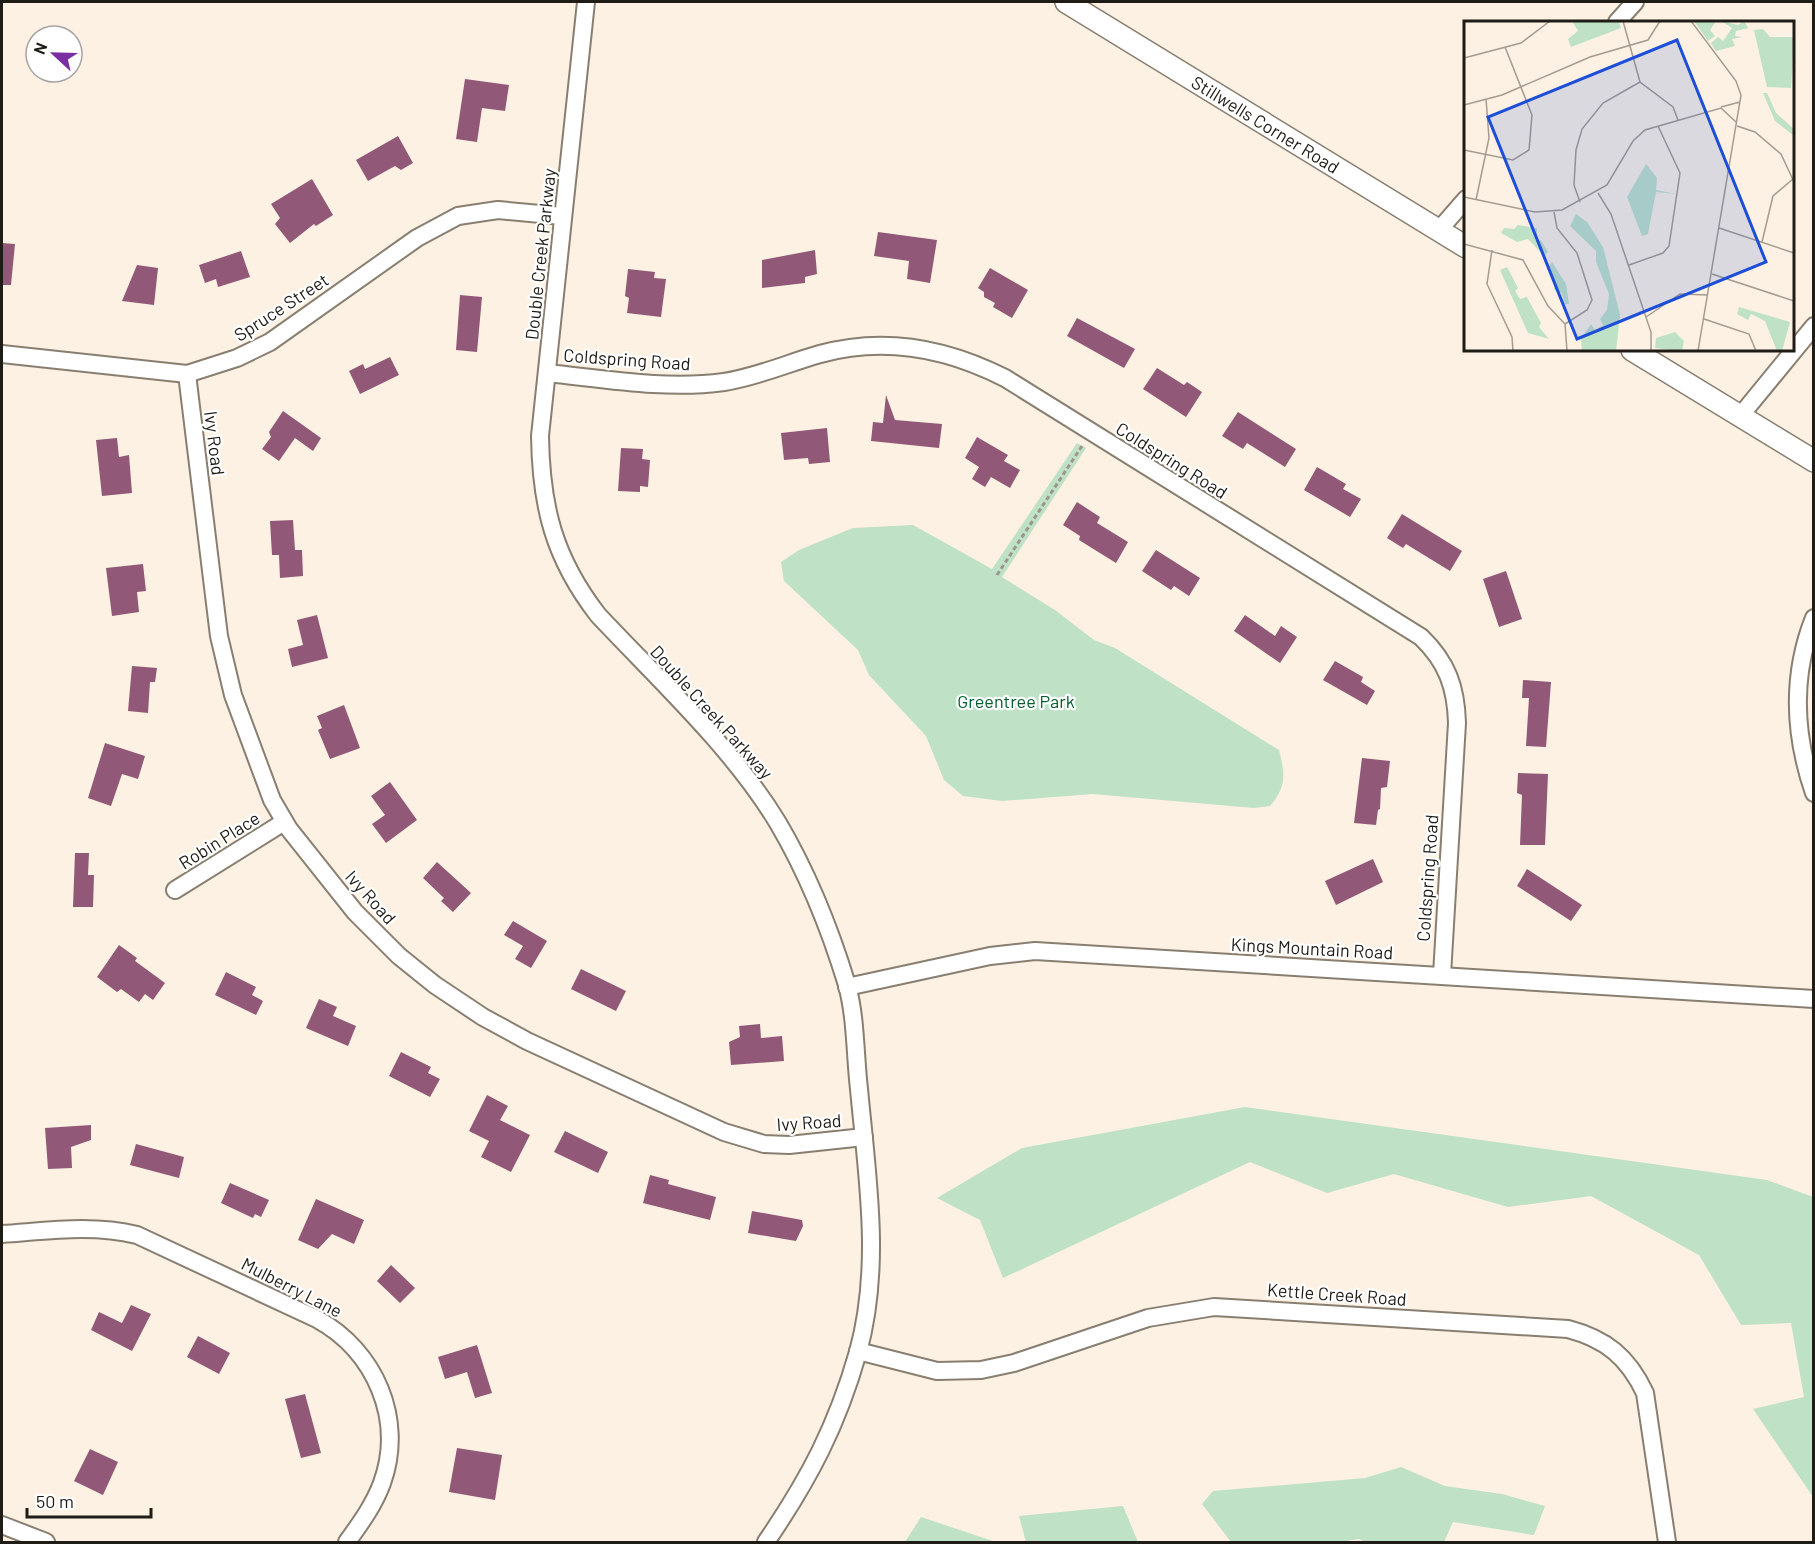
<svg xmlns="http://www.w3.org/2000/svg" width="1815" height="1544" font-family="Barlow,sans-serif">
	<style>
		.green { fill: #bfe1c6 }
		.building { fill: #915977 }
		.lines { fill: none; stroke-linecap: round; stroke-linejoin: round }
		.minor-casing { stroke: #887f71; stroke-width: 20 }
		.tertiary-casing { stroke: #887f71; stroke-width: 24 }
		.path { stroke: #9d968b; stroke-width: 3; stroke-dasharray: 4.5 3; stroke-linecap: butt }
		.minor { stroke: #fff; stroke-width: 16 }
		.tertiary { stroke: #fff; stroke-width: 21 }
		.labels { text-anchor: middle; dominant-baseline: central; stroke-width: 4.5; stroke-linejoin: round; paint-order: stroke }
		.street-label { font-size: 18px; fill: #1f1c16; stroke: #fff }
		.park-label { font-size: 18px; fill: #005f2c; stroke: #fff }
		.inset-road { fill: none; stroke: #a49c90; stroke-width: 1.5 }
		.view { fill: #1d4ed8; fill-opacity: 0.15; stroke: #1d4ed8; stroke-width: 3 }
		.inset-edge { fill: none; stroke: #1f1c16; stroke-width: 3 }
	</style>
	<rect width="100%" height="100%" fill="#fcf1e2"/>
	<!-- green -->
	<g class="green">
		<path d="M1077 443 1086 448 1002 577 1055 610 1094 640 1115 648 1279 750C1285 774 1287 786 1270 806L1254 808 1093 794 1002 801 963 796 944 780 926 736 869 675 858 650 784 581 781 562 799 550 853 528 913 525 992 569Z"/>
		<path d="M1245 1107 1767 1180 1813 1197V1497L1753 1409 1804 1397 1791 1323 1741 1325 1699 1255 1591 1196 1508 1207 1394 1174 1327 1193 1250 1162 1003 1278 980 1220 937 1198 1022 1148Z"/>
		<path d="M1401 1467 1445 1486 1502 1494 1545 1506 1534 1535 1453 1522 1444 1542H1365L1359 1539 1340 1542H1231L1202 1504 1213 1491 1365 1478Z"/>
		<path d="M1123 1506 1138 1542H1026L1019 1516Z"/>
		<path d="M921 1517 996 1542H905Z"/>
	</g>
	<!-- building -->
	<g class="building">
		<path d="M465 79 509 85 505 111 482 108 477 142 456 139Z"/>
		<path d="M398 136 413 163 401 170 395 166 368 181 356 160Z"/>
		<path d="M312 179 333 215 316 226 314 224 290 243 275 224 280 218 271 204Z"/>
		<path d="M878 232 937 240 930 283 907 279 909 261 874 256Z"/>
		<path d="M2 243 15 244 11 285H2Z"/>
		<path d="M815 250 817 274 805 277V283L762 288V260Z"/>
		<path d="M241 251 250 277 218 287 216 279 205 283 199 265Z"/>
		<path d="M137 265 158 268 154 305 122 301Z"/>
		<path d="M990 268 1028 290 1012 318 993 307 995 303 984 297V292L978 288Z"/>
		<path d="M628 269 655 272 654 278 666 279 661 317 627 313 629 298 625 296Z"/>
		<path d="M460 295 482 297 477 352 456 350Z"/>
		<path d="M1077 318 1135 349 1124 368 1067 336Z"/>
		<path d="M390 357 399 375 360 394 349 371 363 364 365 369Z"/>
		<path d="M1157 368 1184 385 1187 382 1202 392 1186 417 1143 389Z"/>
		<path d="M886 395 895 420 942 424 939 448 871 441 873 422 883 423Z"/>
		<path d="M283 411 321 438 313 451 295 438 279 461 262 449 271 437 269 432Z"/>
		<path d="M1238 412 1296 449 1285 467 1247 443 1243 449 1222 436Z"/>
		<path d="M827 428 830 462 809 464 808 458 784 460 781 433Z"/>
		<path d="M977 437 1008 455 1004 461 1020 470 1010 488 991 477 985 487 972 479 979 467 965 458Z"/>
		<path d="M117 438 119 457 129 455 132 493 102 496 96 440Z"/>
		<path d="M621 448 643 449 642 459 650 460 648 487 640 486V492L618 491Z"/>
		<path d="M1317 467 1346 484 1343 489 1361 499 1350 517 1304 490Z"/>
		<path d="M1077 502 1100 517 1097 523 1128 542 1116 563 1079 540 1080 536 1063 525Z"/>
		<path d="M1402 514 1462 551 1450 571 1406 544 1403 548 1387 538Z"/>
		<path d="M293 520 295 550H302L303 576 280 578 279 555H272L270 521Z"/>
		<path d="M1156 550 1200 578 1189 596 1174 586 1171 590 1142 571Z"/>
		<path d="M143 564 146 591 137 592 139 612 112 616 106 568Z"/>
		<path d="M1506 571 1522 619 1499 627 1483 579Z"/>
		<path d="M317 615 328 658 292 667 288 649 303 645 297 620Z"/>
		<path d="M1245 615 1275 636 1281 626 1297 637 1280 663 1234 631Z"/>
		<path d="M1335 661 1363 677 1361 682 1375 691 1367 705 1323 680Z"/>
		<path d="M132 666 157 668 155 682H150L148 713 128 711Z"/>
		<path d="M1523 680 1551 682 1546 747 1526 746 1529 698H1522Z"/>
		<path d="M344 705 360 748 330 759 318 730 322 728 317 716Z"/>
		<path d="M105 743 145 756 138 779 122 774 111 806 88 798Z"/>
		<path d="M1362 758 1390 761 1387 787 1381 788 1380 809 1378 810 1376 825 1354 823Z"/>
		<path d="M1518 773 1548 774 1545 845H1520L1522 795 1517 793Z"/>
		<path d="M390 782 417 820 386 843 372 824 385 815 371 796Z"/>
		<path d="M75 853H89L88 875H94L93 907H73Z"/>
		<path d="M1373 859 1383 882 1336 905 1325 881Z"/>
		<path d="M437 862 471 893 453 912 441 901 444 898 423 878Z"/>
		<path d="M1527 869 1582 905 1571 921 1517 886Z"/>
		<path d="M513 921 547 941 531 968 515 959 523 946 504 935Z"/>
		<path d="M119 945 137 958 135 961 165 983 153 1000 145 994 139 1002 121 989 117 992 97 977Z"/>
		<path d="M581 969 626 991 616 1011 571 989Z"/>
		<path d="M226 972 256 987 252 995 263 1001 256 1015 215 995Z"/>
		<path d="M319 999 337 1007 333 1016 356 1026 348 1046 306 1028Z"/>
		<path d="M760 1024 761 1038 782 1036 784 1061 731 1065 729 1042 740 1037 739 1026Z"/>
		<path d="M401 1052 431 1067 428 1073 440 1079 430 1097 389 1076Z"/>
		<path d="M487 1095 508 1106 500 1120 530 1135 511 1172 481 1157 489 1141 469 1131Z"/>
		<path d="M91 1125V1140L71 1147 72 1168 48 1169 45 1128Z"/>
		<path d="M565 1131 608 1152 598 1173 554 1152Z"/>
		<path d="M136 1144 184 1157 179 1178 130 1165Z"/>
		<path d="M650 1175 669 1180 668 1184 716 1197 710 1220 643 1203Z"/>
		<path d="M230 1183 269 1200 261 1217 255 1214 253 1218 221 1203Z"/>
		<path d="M316 1199 364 1220 354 1244 332 1234 318 1249 298 1240Z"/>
		<path d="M752 1211 802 1220 803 1226 796 1241 748 1233Z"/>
		<path d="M391 1265 415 1288 400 1303 377 1281Z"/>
		<path d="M131 1305 151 1314 132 1351 91 1330 99 1312 122 1323Z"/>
		<path d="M198 1336 230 1353 219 1374 187 1357Z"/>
		<path d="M477 1345 492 1393 475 1398 467 1372 445 1379 438 1357Z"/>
		<path d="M305 1394 321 1453 301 1458 285 1399Z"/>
		<path d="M457 1448 502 1455 495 1500 449 1492Z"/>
		<path d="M90 1449 118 1462 103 1495 74 1481Z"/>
	</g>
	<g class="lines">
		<!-- minor casing -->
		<g class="minor-casing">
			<g id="minor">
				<path d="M586 2 540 436C541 507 554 558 598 615 659 680 732 747 778 823 808 874 830 929 847 985 856 1018 855 1055 859 1089 867 1176 882 1265 858 1352 837 1426 809 1479 766 1542"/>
				<path d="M1617 22 1635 2"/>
				<path d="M1439 230 1466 199"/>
				<path d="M2 354 187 374 237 358 270 342 417 238 458 216 498 210 562 216"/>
				<path d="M547 373C605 379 666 390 724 382 757 377 788 363 820 354 885 336 946 348 1005 378L1421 637C1447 662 1456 687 1457 723L1442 975"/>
				<path d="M187 374 219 636 233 695 272 800 289 829 355 912 399 956 435 985 483 1017 527 1041 724 1132 764 1144 789 1145 864 1137"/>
				<path d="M1741 415 1814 326"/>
				<path d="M1814 618C1791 676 1794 735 1814 793"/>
				<path d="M175 890 284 822"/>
				<path d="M847 987 990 956 1035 951 1814 999"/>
				<path d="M2 1234C47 1231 92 1224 137 1235L317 1319C375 1351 405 1419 382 1483 374 1505 360 1524 347 1542"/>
				<path d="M858 1351 937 1371 981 1370 1014 1363 1148 1318 1214 1307 1568 1329C1606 1339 1628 1357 1645 1393L1667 1542"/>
				<path d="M2 1525 46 1542"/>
			</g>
		</g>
		<!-- tertiary casing -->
		<g class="tertiary-casing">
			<g id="tertiary">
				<path id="s1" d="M1066 2 1466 247"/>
				<path d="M1632 350 1814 461"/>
			</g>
		</g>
		<!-- path -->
		<path class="path" d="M997 575 1082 446"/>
		<!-- minor -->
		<use href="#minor" class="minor"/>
		<!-- tertiary -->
		<use href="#tertiary" class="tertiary"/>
	</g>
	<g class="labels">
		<!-- street labels -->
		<g class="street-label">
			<text stroke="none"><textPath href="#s1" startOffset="234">Stillwells Corner Road</textPath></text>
			<text transform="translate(540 254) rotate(-84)">Double Creek Parkway</text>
			<text transform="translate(281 307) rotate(-33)">Spruce Street</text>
			<text transform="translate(627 359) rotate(4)">Coldspring Road</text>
			<text transform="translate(215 443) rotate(83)">Ivy Road</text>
			<text transform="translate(1172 460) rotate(32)">Coldspring Road</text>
			<text transform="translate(712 712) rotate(48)">Double Creek Parkway</text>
			<text transform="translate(219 840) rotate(-32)">Robin Place</text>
			<text transform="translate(1427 878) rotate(-86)">Coldspring Road</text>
			<text transform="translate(371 897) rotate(48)">Ivy Road</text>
			<text transform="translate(1312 948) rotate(3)">Kings Mountain Road</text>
			<text transform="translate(809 1122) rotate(-4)">Ivy Road</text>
			<text transform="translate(292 1287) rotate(27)">Mulberry Lane</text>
			<text transform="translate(1337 1294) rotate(4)">Kettle Creek Road</text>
		</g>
		<!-- park labels -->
		<g class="park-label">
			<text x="1016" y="701">Greentree Park</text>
		</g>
	</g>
	<!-- overview -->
	<g transform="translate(1464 21)">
		<rect width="330" height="330" fill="#fcf1e2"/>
		<path d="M108 0H155L157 7 107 26 104 18 114 10ZM230 0H252L246 9 251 15 244 20ZM257 0 274 4 280 0 284 7 272 10 271 15 278 16 268 18 271 25 252 30 247 22 254 16 259 20 268 7ZM299 8 306 16H330L327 67 303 66 290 9ZM299 72H303L312 92 330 108V115L311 100ZM182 143 193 157 192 169 212 173 192 171 184 213 178 215 163 176ZM112 193 123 201 139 226 156 294 152 330H118L117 318 127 303 131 309 139 304 136 298 143 289 145 273 132 241V230L106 205ZM54 204 73 207V221L77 219 84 231 80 235 64 218 53 221 37 212 40 207 50 208ZM88 241 102 263 105 283H101L98 272 90 269 91 261 83 248ZM43 246 54 267 51 270 56 278 63 276 77 302 75 306 85 318 64 312 36 249ZM275 286 326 301 318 330H313L301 300 287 293 284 299 273 293ZM211 311 220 320 218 330 191 327 192 317Z" fill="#bfe1c6"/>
		<path class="inset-road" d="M159 0 176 61 209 86 214 99M227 0 272 60 277 74 234 330M0 37 57 22 86 0M0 84 38 74 126 36 184 19 196 0M257 86 276 81M273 105 291 111 317 133 330 161M0 129 49 139 65 129 68 94 41 26M134 172 147 193 187 311V330M0 176 71 191 98 189 143 164 169 120 181 109 257 87 272 101M12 179 25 117 22 78M116 181 110 164 112 129 118 108 139 82 176 61M90 191 93 207 113 232 128 279 123 289 101 303M255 207 330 232M298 221 309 175 329 158M0 223 59 239 84 285 101 303 103 330M28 229 23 263 48 316 49 330M165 244 199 232 205 225 216 152 194 105M248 253 330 280M182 296 216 273 244 274M240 298 285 313 292 330"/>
		<path class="view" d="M213 19 302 241 113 318 24 96Z"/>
		<rect width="330" height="330" class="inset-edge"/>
	</g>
	<!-- border -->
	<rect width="1815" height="1544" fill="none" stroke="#1f1c16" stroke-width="6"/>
	<!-- north arrow -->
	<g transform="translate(54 54) rotate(292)"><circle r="28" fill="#ffffff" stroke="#a5a4a2" stroke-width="1.5"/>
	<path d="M0-4.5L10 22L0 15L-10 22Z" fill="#792fa1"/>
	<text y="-9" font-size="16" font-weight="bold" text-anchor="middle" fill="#1f1c16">N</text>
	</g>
	<!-- scale -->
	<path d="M27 1508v9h124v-9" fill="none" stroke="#1f1c16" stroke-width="3"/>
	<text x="36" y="1508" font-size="18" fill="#1f1c16" stroke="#ffffff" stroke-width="4.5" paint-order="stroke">50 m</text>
</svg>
